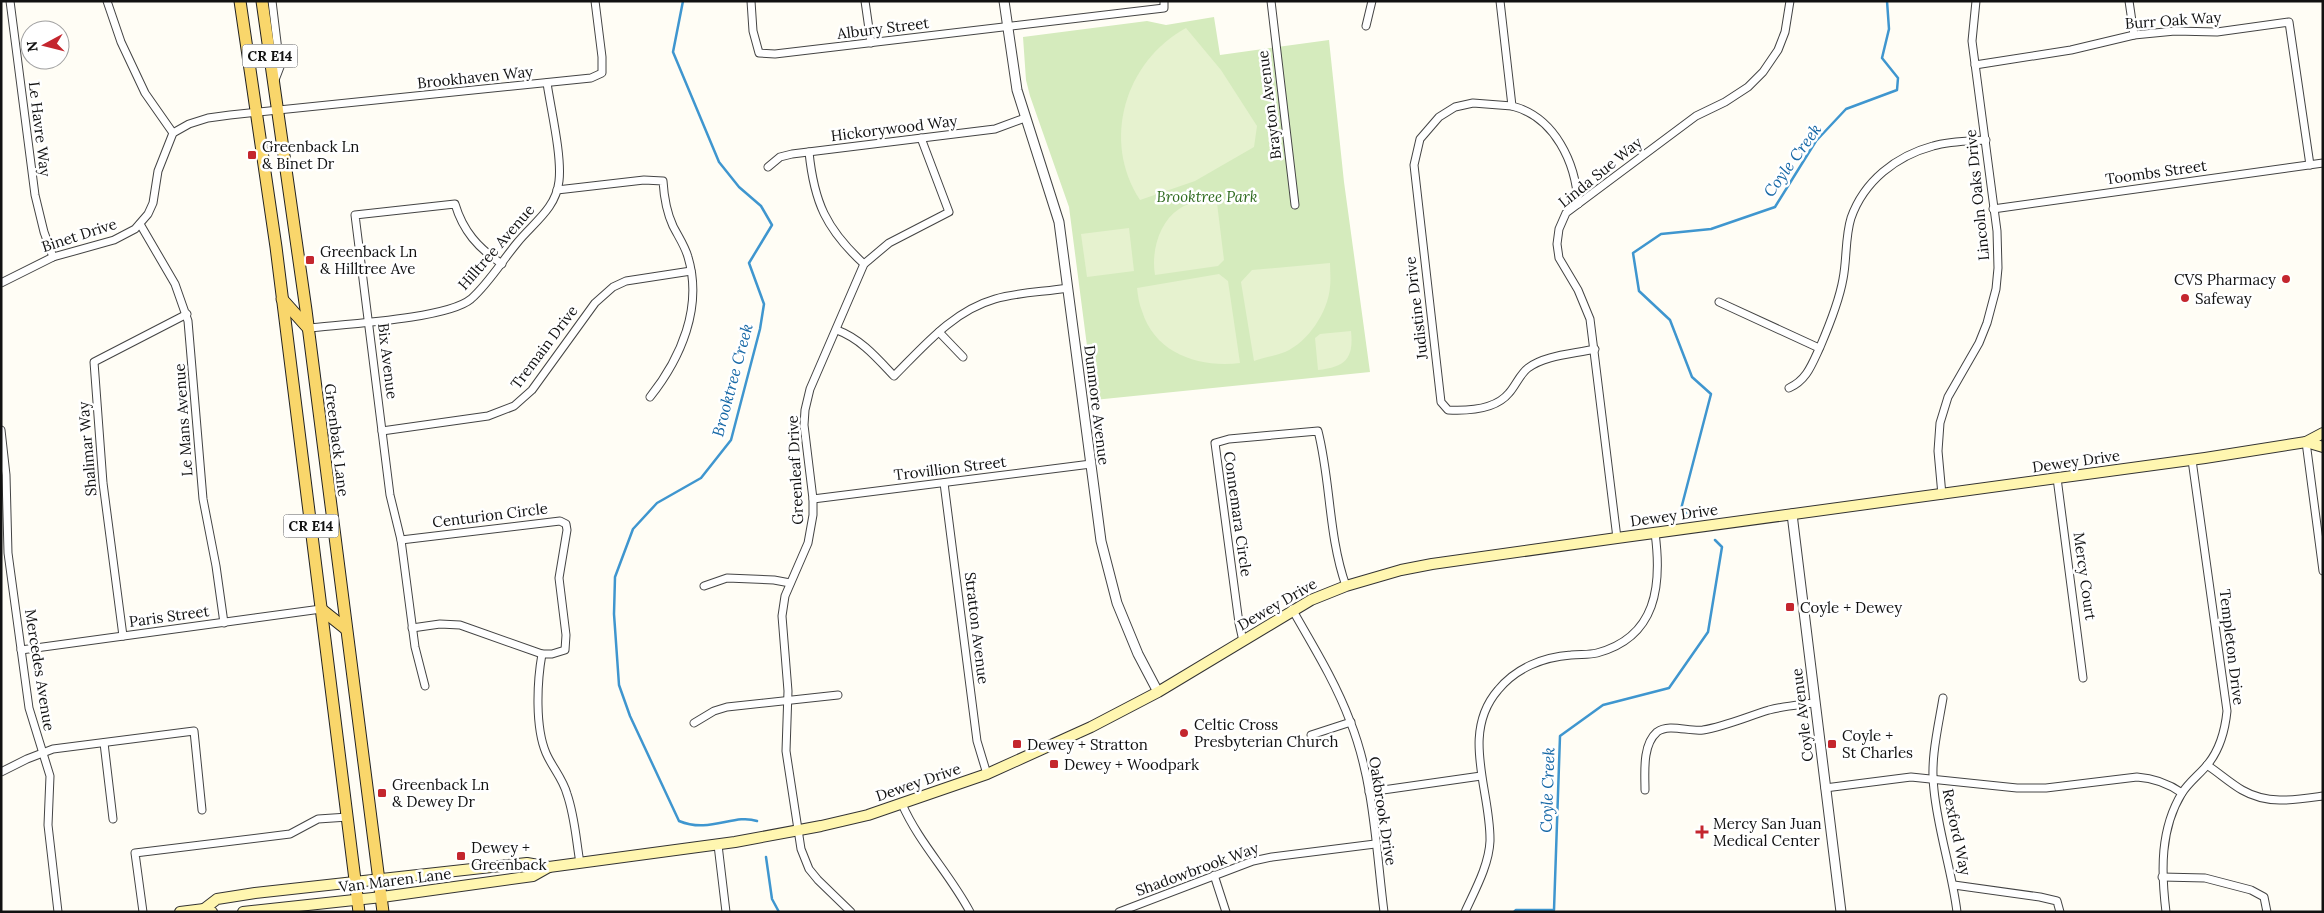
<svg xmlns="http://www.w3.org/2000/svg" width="2324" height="913" font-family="Lora,serif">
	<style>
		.green { fill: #d5ebbd }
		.pitch { fill: #e6f2cf }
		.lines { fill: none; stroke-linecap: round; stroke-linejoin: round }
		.stream { stroke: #3f96cf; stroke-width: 2.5 }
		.minor-casing { stroke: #444; stroke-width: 9 }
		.tertiary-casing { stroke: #444; stroke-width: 11 }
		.secondary-casing { stroke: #333; stroke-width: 12 }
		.primary-casing { stroke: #222; stroke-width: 13 }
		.minor { stroke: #fff; stroke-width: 7 }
		.tertiary { stroke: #fff; stroke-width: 9 }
		.secondary { stroke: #fff6b0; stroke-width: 10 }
		.primary { stroke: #f9d66b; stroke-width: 11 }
		.poi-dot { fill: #c4262e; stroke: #fff; stroke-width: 2 }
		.labels { text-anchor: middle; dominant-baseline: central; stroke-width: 5; stroke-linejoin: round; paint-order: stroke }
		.shield { fill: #fff; stroke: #585858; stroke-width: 1 }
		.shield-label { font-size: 14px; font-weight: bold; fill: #111 }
		.street-label { font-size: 15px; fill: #111; stroke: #fff }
		.poi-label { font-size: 15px; fill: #111; stroke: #fff; text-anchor: start }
		.park-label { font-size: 15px; font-style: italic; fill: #2f6b1f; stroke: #fff }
		.water-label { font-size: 16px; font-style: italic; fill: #1768a6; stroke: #fff }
	</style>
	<rect width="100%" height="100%" fill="#fffdf5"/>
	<!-- green -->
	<path class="green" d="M1214 17 1220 55 1329 40 1344 182 1370 372 1094 400 1069 207 1030 96 1026 80 1023 37 1147 21 1166 25Z"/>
	<!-- pitch -->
	<g class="pitch">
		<path d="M1186 28 1221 70 1257 126 1254 147 1195 181 1140 200C1101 141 1125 61 1186 28Z"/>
		<path d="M1216 195 1224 260 1218 266 1155 275C1151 252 1159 222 1179 209 1189 202 1204 199 1216 195Z"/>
		<path d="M1129 228 1134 271 1087 277 1081 234Z"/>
		<path d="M1330 263C1330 271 1331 279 1330 287 1328 312 1308 342 1285 352 1275 356 1264 357 1254 361L1241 282 1252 270Z"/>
		<path d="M1219 274 1228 281 1240 363C1200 368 1155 354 1142 311 1139 304 1138 296 1137 288Z"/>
		<path d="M1351 331C1354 359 1345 367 1318 370L1315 338 1320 334Z"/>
	</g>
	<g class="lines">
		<!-- stream -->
		<g class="stream">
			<path d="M683 1 673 52 719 162 739 187 761 206 772 225 749 263 764 304 760 329 731 440 701 478 657 503 633 529 615 577 614 614 619 685 630 716 679 821C710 834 734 813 757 821"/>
			<path d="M1687 513 1681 509 1711 394 1692 377 1670 320 1639 291 1633 253 1661 234 1711 229 1775 207 1816 141 1846 109 1897 90 1898 78 1882 58 1889 29 1887 1"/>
			<path d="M766 857 772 899 779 912"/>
			<path d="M1514 912 1516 910H1554L1560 736 1603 705 1669 688 1708 632 1722 547 1715 540"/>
		</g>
		<!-- minor casing -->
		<g class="minor-casing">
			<g id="minor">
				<path d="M10 1 35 195 44 232 53 257"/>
				<path d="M107 1 121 42 145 93 173 133"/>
				<path d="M272 1 280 67 275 80"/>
				<path d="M751 1 753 31 759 53 775 54 1164 8V1"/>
				<path d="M865 1 871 43"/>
				<path d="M1271 1 1295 205"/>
				<path d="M1500 1 1512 106C1555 117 1576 163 1578 204"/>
				<path d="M2129 1 2134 35"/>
				<path d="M1366 26 1372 1"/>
				<path d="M1975 65 2071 50 2134 35 2175 31 2217 32 2289 22 2310 165"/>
				<path d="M1512 106 1473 103 1455 107 1439 117 1420 139 1414 165 1441 402 1448 410C1468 411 1496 409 1509 393 1516 385 1520 374 1528 368 1545 355 1574 354 1595 349"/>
				<path d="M809 152C814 202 826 229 864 264"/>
				<path d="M768 167 780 157 792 154 995 129 1025 118"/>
				<path d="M557 190 644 180 663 181C664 197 666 211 673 226 678 236 685 246 688 257 703 307 681 358 650 397"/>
				<path d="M1993 209 2323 163"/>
				<path d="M140 224 175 284 188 321 203 499 216 566 224 623"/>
				<path d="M1 283 53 257 114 240 135 229 148 214 153 203 158 171 173 133 189 124 208 118 230 115 591 78 602 73V57L595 1"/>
				<path d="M1719 302 1819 348"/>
				<path d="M308 328C344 324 447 319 471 299 489 283 502 261 517 243 533 223 556 209 559 181 562 156 551 110 547 83"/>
				<path d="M837 330C861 339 877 358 894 376 924 346 953 311 995 299 1019 292 1044 292 1068 288"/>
				<path d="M939 332 963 357"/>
				<path d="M1789 388C1807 380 1812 364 1820 347 1829 326 1839 302 1843 279 1847 259 1845 237 1851 218 1864 181 1896 156 1933 146 1949 141 1969 141 1986 140"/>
				<path d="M1 430 6 475 8 553 29 708 50 776 48 825 58 912"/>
				<path d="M382 431 488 416 514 406 532 390 595 303 613 287 626 281 691 271"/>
				<path d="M2306 442 2323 571"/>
				<path d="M2057 478 2083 678"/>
				<path d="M944 483 977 741 987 774"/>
				<path d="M1942 495 1938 451 1940 423 1948 397 1979 343 1987 323 1996 289 1998 268 1997 231 1972 41 1976 1"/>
				<path d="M813 499 1091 464"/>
				<path d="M1617 538 1590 319 1578 290 1559 258 1557 244 1559 229 1566 213 1696 116 1725 102 1748 87 1763 72 1778 50 1785 32 1790 1"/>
				<path d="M401 540 560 521 566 524 567 530 559 578 566 635 565 650 552 654H542L460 625 440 624 412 628"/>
				<path d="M704 586 727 578 774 580 790 583"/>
				<path d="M1292 609C1313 646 1335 681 1350 721 1374 781 1376 849 1384 912"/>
				<path d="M123 636 103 483 94 362 187 314"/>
				<path d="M1243 641 1239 623 1215 443 1229 439 1318 431C1331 482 1328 535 1346 586"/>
				<path d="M21 650 321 609"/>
				<path d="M542 654C537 682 535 727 546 753 552 767 563 779 567 794 575 817 576 840 580 863"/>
				<path d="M425 686 415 647 401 540 390 495 355 215 455 204C463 231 478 248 502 264"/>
				<path d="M1943 698C1938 728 1930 760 1934 790 1938 831 1952 871 1957 912"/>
				<path d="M694 723 714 711 727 707 838 695"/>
				<path d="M1311 735 1351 722"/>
				<path d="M104 743 113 819"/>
				<path d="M2207 765C2219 773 2230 783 2242 790 2268 805 2295 800 2323 796"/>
				<path d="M1 772 27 759 53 749 194 731 202 810"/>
				<path d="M1825 788 1911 777 2017 788H2046L2137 777C2153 778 2169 784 2182 793"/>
				<path d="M1645 790C1645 773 1642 745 1657 732 1669 723 1689 732 1703 730 1726 726 1746 717 1769 710 1784 706 1799 705 1814 703"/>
				<path d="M1369 792 1481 776"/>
				<path d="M902 804C919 843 950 874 970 912"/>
				<path d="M718 845 726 912"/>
				<path d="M1214 875 1226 912"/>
				<path d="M2162 877 2205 878 2251 890 2264 897 2267 912"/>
				<path d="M1954 885 2040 897 2057 901 2060 912"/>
				<path d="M143 912 135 853 290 834 318 819 348 817"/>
				<path d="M851 912 818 880 809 869 801 849 786 751 788 691 782 616 785 596 808 543 813 515V499L804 425 805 410 810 389 864 264 889 243 949 212 921 138"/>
				<path d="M1119 912 1253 861 1272 857 1375 844"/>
				<path d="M1465 912C1475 890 1489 865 1490 841 1491 791 1460 734 1498 690 1516 668 1543 657 1571 655 1580 654 1589 655 1597 653 1657 637 1662 585 1655 533"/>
				<path d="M2166 912C2161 871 2160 829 2182 793 2189 782 2200 774 2208 764 2220 749 2225 731 2227 711L2192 460"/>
			</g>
		</g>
		<!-- tertiary casing -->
		<g class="tertiary-casing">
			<g id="tertiary">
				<path d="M1004 1 1017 90 1059 222 1101 541 1117 603 1138 654 1158 692"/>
				<path d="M1792 514 1841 912"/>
			</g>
		</g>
		<!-- secondary casing -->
		<g class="secondary-casing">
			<g id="secondary">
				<path d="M2306 442 2323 447"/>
				<path d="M204 909 217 899 255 893 527 863 549 867 735 842 821 826 868 815 987 774 1091 727 1158 692 1311 600 1346 586 1401 570 1432 564 1617 538 2205 458 2306 442 2323 433"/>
				<path d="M180 912 204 909 212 912"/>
				<path d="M243 912 382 897 533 876 549 867"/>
			</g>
		</g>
		<!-- primary casing -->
		<g class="primary-casing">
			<g id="primary">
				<path d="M240 1 276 247 359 912"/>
				<path d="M262 1 306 310 383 912"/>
				<path d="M282 299 308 328"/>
				<path d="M321 609 346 629"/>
			</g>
		</g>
		<!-- minor -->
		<use href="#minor" class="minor"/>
		<!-- tertiary -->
		<use href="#tertiary" class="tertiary"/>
		<!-- secondary -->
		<use href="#secondary" class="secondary"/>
		<!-- primary -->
		<use href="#primary" class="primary"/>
	</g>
	<!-- markers -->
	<g class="poi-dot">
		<rect x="247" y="150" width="10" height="10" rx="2.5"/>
		<rect x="305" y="255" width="10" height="10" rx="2.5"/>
		<circle cx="2286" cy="279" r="5"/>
		<circle cx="2185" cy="298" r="5"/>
		<rect x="1785" y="602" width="10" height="10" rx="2.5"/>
		<circle cx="1184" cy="733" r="5"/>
		<rect x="1012" y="739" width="10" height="10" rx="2.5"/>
		<rect x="1827" y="739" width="10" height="10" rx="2.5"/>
		<rect x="1049" y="759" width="10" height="10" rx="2.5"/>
		<rect x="377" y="788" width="10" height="10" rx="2.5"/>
		<path d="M1699.5 824.5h5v5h5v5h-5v5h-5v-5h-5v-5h5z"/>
		<rect x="456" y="851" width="10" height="10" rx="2.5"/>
	</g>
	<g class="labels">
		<!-- shield labels -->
		<g class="shield">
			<rect x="242.5" y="44.5" width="55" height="23" rx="4"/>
			<rect x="283.5" y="514.5" width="55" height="23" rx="4"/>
		</g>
		<g class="shield-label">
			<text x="270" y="56">CR E14</text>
			<text x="311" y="526">CR E14</text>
		</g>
		<!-- street labels -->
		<g class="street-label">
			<text transform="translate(2173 20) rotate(-4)">Burr Oak Way</text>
			<text transform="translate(883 28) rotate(-7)">Albury Street</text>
			<text transform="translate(475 77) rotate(-6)">Brookhaven Way</text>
			<text transform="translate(1269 105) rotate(-97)">Brayton Avenue</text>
			<text transform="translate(894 128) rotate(-7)">Hickorywood Way</text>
			<text transform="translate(40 129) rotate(83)">Le Havre Way</text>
			<text transform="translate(1600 172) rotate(-39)">Linda Sue Way</text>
			<text transform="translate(2156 172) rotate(-8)">Toombs Street</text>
			<text transform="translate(1977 195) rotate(-96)">Lincoln Oaks Drive</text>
			<text transform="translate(79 235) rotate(-18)">Binet Drive</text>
			<text transform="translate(496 247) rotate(-49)">Hilltree Avenue</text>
			<text transform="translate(1416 308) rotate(-97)">Judistine Drive</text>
			<text transform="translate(544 347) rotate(-53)">Tremain Drive</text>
			<text transform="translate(388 361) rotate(83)">Bix Avenue</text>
			<text transform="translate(1097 405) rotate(83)">Dunmore Avenue</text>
			<text transform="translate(183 420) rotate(-94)">Le Mans Avenue</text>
			<text transform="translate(337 440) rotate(83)">Greenback Lane</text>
			<text transform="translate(87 449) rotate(-95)">Shalimar Way</text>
			<text transform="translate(2076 461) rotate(-8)">Dewey Drive</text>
			<text transform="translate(950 468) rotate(-7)">Trovillion Street</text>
			<text transform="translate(795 470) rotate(-93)">Greenleaf Drive</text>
			<text transform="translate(1238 514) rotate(82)">Connemara Circle</text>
			<text transform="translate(490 515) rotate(-7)">Centurion Circle</text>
			<text transform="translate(1674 515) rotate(-8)">Dewey Drive</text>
			<text transform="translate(2085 576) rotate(82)">Mercy Court</text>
			<text transform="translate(1277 604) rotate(-30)">Dewey Drive</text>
			<text transform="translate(169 616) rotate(-8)">Paris Street</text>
			<text transform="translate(977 628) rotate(83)">Stratton Avenue</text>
			<text transform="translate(2232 647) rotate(83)">Templeton Drive</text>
			<text transform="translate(40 670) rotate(81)">Mercedes Avenue</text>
			<text transform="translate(1802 715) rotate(-97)">Coyle Avenue</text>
			<text transform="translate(918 782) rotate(-19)">Dewey Drive</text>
			<text transform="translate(1383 811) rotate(81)">Oakbrook Drive</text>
			<text transform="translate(1957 832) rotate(78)">Rexford Way</text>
			<text transform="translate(1197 869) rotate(-20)">Shadowbrook Way</text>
			<text transform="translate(395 880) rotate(-7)">Van Maren Lane</text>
		</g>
		<!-- poi labels -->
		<g class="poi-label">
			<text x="262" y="146">Greenback Ln<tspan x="262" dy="17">&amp; Binet Dr</tspan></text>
			<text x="320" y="251">Greenback Ln<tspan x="320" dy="17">&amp; Hilltree Ave</tspan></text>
			<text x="2276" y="279" text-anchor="end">CVS Pharmacy</text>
			<text x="2195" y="298">Safeway</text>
			<text x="1800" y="607">Coyle + Dewey</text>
			<text x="1194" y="724">Celtic Cross<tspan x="1194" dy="17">Presbyterian Church</tspan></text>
			<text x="1842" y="735">Coyle +<tspan x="1842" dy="17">St Charles</tspan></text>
			<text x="1027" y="744">Dewey + Stratton</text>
			<text x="1064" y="764">Dewey + Woodpark</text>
			<text x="392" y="784">Greenback Ln<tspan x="392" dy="17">&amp; Dewey Dr</tspan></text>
			<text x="1713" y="823">Mercy San Juan<tspan x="1713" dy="17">Medical Center</tspan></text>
			<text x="471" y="847">Dewey +<tspan x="471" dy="17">Greenback</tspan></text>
		</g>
		<!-- park labels -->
		<g class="park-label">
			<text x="1207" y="196">Brooktree Park</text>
		</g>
		<!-- water labels -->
		<g class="water-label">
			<text transform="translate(1792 160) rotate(-54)">Coyle Creek</text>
			<text transform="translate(732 380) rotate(-75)">Brooktree Creek</text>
			<text transform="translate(1547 790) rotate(-88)">Coyle Creek</text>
		</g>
	</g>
	<!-- border -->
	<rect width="2324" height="913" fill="none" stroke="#111111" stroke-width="5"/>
	<!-- north arrow -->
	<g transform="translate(45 45) rotate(263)"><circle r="24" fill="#ffffff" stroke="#a0a0a0"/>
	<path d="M0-4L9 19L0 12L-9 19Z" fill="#c4262e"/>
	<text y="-8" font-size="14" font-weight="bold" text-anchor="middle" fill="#111111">N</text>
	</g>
</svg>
